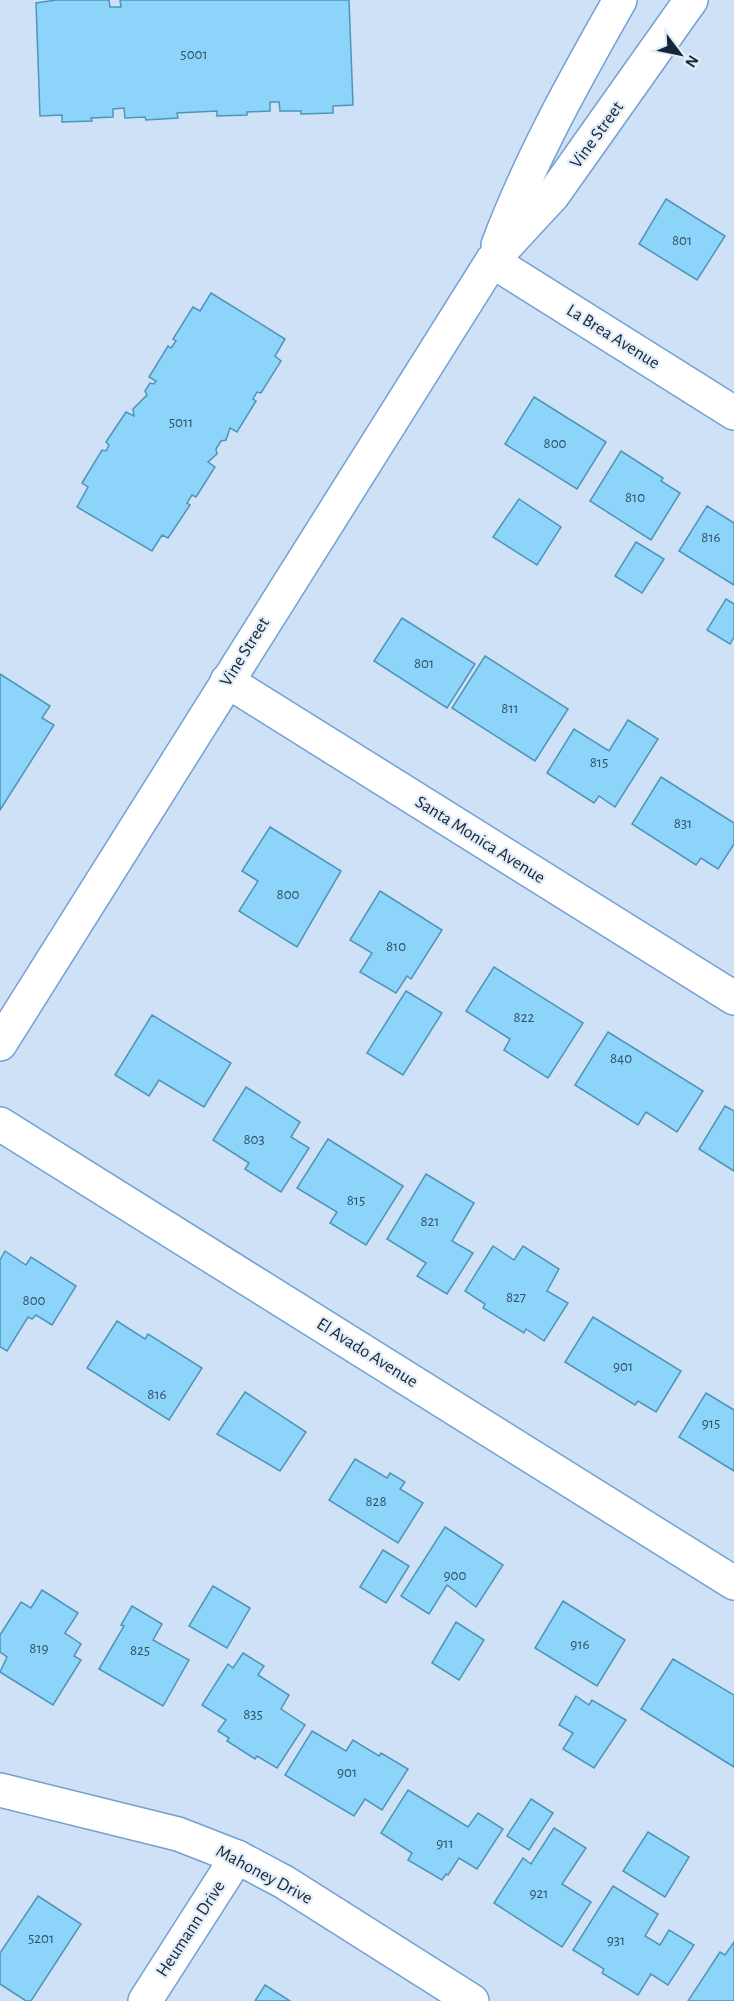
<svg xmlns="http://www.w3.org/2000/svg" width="734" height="2001" font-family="'Alegreya Sans',sans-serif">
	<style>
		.building { fill: #8cd4f9; stroke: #4e95b8; stroke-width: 1.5 }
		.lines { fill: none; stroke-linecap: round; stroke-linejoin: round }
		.minor-casing { stroke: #73a0d2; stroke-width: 36 }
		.major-casing { stroke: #73a0d2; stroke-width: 36 }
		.minor { stroke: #fff; stroke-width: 33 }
		.major { stroke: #fff; stroke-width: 33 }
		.labels { text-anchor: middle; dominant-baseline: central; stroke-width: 4.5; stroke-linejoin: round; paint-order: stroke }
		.number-label { font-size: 15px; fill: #33526a }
		.street-label { font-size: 18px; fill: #15273a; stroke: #e3edf7 }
	</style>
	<rect width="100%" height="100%" fill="#cee1f6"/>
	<!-- building -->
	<g class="building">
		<path d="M56 0H109L110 7H121L120 0H349L353 105 333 106V113L301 114V111H280L279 102H270V111L247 112V115L217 116V111L177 113 178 118 146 120 145 117 125 118 124 108 113 109V117L91 118 92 121 62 122V115L40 116 36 3Z"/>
		<path d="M666 199 725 236 697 280 639 244Z"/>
		<path d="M211 293 285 339 275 356 281 361 261 393 257 392 253 399 256 401 237 432 230 428 226 440 221 441 216 449 217 454 208 462 215 467 196 497 192 495 187 503 190 505 168 538 162 535 152 551 77 507 88 487 82 483 102 450 106 451 109 445 106 442 126 412 134 416 133 409 147 395 145 391 150 383 154 384 156 381 149 377 168 346 171 348 176 341 173 339 193 307 200 311Z"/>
		<path d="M534 397 606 442 577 489 505 444Z"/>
		<path d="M621 451 663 478 661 481 680 493 651 540 590 501Z"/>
		<path d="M519 499 561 527 537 565 493 537Z"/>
		<path d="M707 506 734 523V585L679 551Z"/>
		<path d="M636 542 664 559 642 593 615 576Z"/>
		<path d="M726 599 734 604V637L730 644 707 630Z"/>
		<path d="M402 618 475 664 447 708 374 661Z"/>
		<path d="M485 656 568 709 535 761 452 708Z"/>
		<path d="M0 674 50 706 42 718 54 725 0 810Z"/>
		<path d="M628 720 658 739 615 807 599 796 594 803 547 773 574 729 609 751Z"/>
		<path d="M661 777 734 823V844L718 869 701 858 696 865 632 824Z"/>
		<path d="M270 827 341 871 297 947 239 911 258 881 242 871Z"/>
		<path d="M380 891 442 930 411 979 407 976 396 993 360 972 372 953 350 940Z"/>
		<path d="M494 967 583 1023 548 1078 504 1050 510 1039 466 1011Z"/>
		<path d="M406 991 442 1013 403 1075 367 1053Z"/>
		<path d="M152 1015 231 1063 204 1107 159 1080 149 1096 115 1075Z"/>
		<path d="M608 1032 703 1091 677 1132 646 1112 638 1125 575 1085Z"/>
		<path d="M246 1087 300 1122 291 1137 309 1148 281 1192 245 1169 249 1163 213 1140Z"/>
		<path d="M725 1106 734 1111V1171L699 1149Z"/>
		<path d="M328 1139 403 1186 366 1245 330 1223 337 1212 297 1188Z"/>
		<path d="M426 1174 474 1203 452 1241 473 1253 447 1294 417 1276 426 1263 387 1239Z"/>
		<path d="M493 1246 514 1260 523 1246 559 1269 547 1291 568 1303 544 1341 526 1329 524 1333 483 1308 485 1304 465 1291Z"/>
		<path d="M5 1251 26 1265 31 1257 76 1286 52 1325 36 1315 32 1319 28 1317 7 1351 0 1347V1260Z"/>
		<path d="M593 1317 681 1371 656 1412 638 1401 635 1405 565 1362Z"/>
		<path d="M117 1321 145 1339 148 1334 202 1368 169 1420 87 1368Z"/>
		<path d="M245 1392 306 1432 280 1471 217 1434Z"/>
		<path d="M706 1393 734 1410V1471L679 1437Z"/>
		<path d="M355 1459 387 1478 390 1473 405 1482 400 1489 423 1503 398 1543 329 1500Z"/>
		<path d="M445 1527 503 1565 476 1607 447 1585 429 1614 401 1596Z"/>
		<path d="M383 1550 409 1566 386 1603 360 1587Z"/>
		<path d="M213 1586 250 1608 227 1648 189 1626Z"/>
		<path d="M42 1590 78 1613 65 1633 81 1644 74 1656 81 1660 53 1705 0 1672 7 1657 0 1652V1635L21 1602 31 1608Z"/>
		<path d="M563 1601 625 1640 597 1686 535 1648Z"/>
		<path d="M132 1606 162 1624 153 1640 189 1660 163 1706 99 1669 124 1626 121 1625Z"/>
		<path d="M456 1622 484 1640 459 1680 432 1663Z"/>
		<path d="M243 1653 264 1666 258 1675 289 1695 281 1709 305 1725 277 1768 257 1756 255 1759 227 1741 229 1738 218 1731 226 1720 202 1705 228 1664 233 1668Z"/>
		<path d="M673 1659 734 1695V1767L641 1709Z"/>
		<path d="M576 1696 589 1705 592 1700 626 1720 594 1768 563 1749 573 1733 559 1725Z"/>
		<path d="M312 1731 346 1751 353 1740 379 1756 381 1753 408 1769 382 1810 365 1799 354 1816 285 1775Z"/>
		<path d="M408 1790 468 1827 478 1813 503 1829 477 1869 459 1858 448 1875 446 1874 442 1880 408 1860 412 1853 381 1833Z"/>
		<path d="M531 1799 553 1813 529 1850 507 1836Z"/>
		<path d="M554 1828 586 1848 562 1884 591 1902 562 1947 494 1903 523 1858 531 1864Z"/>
		<path d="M648 1832 689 1857 665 1897 623 1871Z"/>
		<path d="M613 1886 658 1914 645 1936 660 1945 669 1930 694 1945 668 1985 651 1974 638 1995 602 1973 604 1969 573 1950Z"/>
		<path d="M38 1896 81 1924 31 2001H26L0 1984V1953Z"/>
		<path d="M734 1942V2001H688L720 1952 725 1955Z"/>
		<path d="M265 1985 290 2001H255Z"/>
	</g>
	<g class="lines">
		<!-- minor casing -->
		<g class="minor-casing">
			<g id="minor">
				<path d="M492 261 734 413"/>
				<path d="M227 681 734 998"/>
				<path d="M0 1124 734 1583"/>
				<path d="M0 1790 178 1834 237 1857 284 1882 472 2001"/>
				<path d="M145 2001 237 1857"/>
			</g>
		</g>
		<!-- major casing -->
		<g class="major-casing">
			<g id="major">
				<path d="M498 245C531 158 574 81 620 0"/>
				<path d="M0 1044 492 261 553 195 691 0"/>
			</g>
		</g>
		<!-- minor -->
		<use href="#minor" class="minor"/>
		<!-- major -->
		<use href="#major" class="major"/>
	</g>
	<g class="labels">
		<!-- number labels -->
		<g class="number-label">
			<text x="194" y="54">5001</text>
			<text x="682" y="240">801</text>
			<text x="181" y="422">5011</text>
			<text x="555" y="443">800</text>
			<text x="635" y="497">810</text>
			<text x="711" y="537">816</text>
			<text x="424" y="663">801</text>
			<text x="510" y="708">811</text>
			<text x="599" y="762">815</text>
			<text x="683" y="823">831</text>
			<text x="288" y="894">800</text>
			<text x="396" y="946">810</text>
			<text x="524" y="1017">822</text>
			<text x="621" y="1058">840</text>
			<text x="254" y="1139">803</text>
			<text x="356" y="1200">815</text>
			<text x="430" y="1221">821</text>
			<text x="516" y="1297">827</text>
			<text x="34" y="1300">800</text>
			<text x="623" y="1366">901</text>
			<text x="157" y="1394">816</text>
			<text x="711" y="1423">915</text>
			<text x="376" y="1501">828</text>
			<text x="455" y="1575">900</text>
			<text x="580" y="1644">916</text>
			<text x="39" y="1648">819</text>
			<text x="140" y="1650">825</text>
			<text x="253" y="1714">835</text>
			<text x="347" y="1772">901</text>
			<text x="445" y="1843">911</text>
			<text x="539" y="1893">921</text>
			<text x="41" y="1938">5201</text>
			<text x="616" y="1940">931</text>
		</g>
		<!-- street labels -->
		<g class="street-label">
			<text transform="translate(597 135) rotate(-54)">Vine Street</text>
			<text transform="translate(613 337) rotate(32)">La Brea Avenue</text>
			<text transform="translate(245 652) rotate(-58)">Vine Street</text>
			<text transform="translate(480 840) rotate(32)">Santa Monica Avenue</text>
			<text transform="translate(367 1353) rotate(32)">El Avado Avenue</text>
			<text transform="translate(264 1875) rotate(28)">Mahoney Drive</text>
			<text transform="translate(191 1929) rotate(-57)">Heumann Drive</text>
		</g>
	</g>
	<!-- north arrow -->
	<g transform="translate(680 54) rotate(122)" stroke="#e3edf7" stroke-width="4.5" paint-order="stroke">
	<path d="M0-4.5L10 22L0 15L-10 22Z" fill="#15273a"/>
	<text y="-9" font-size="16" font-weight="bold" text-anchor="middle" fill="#15273a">N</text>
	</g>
</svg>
